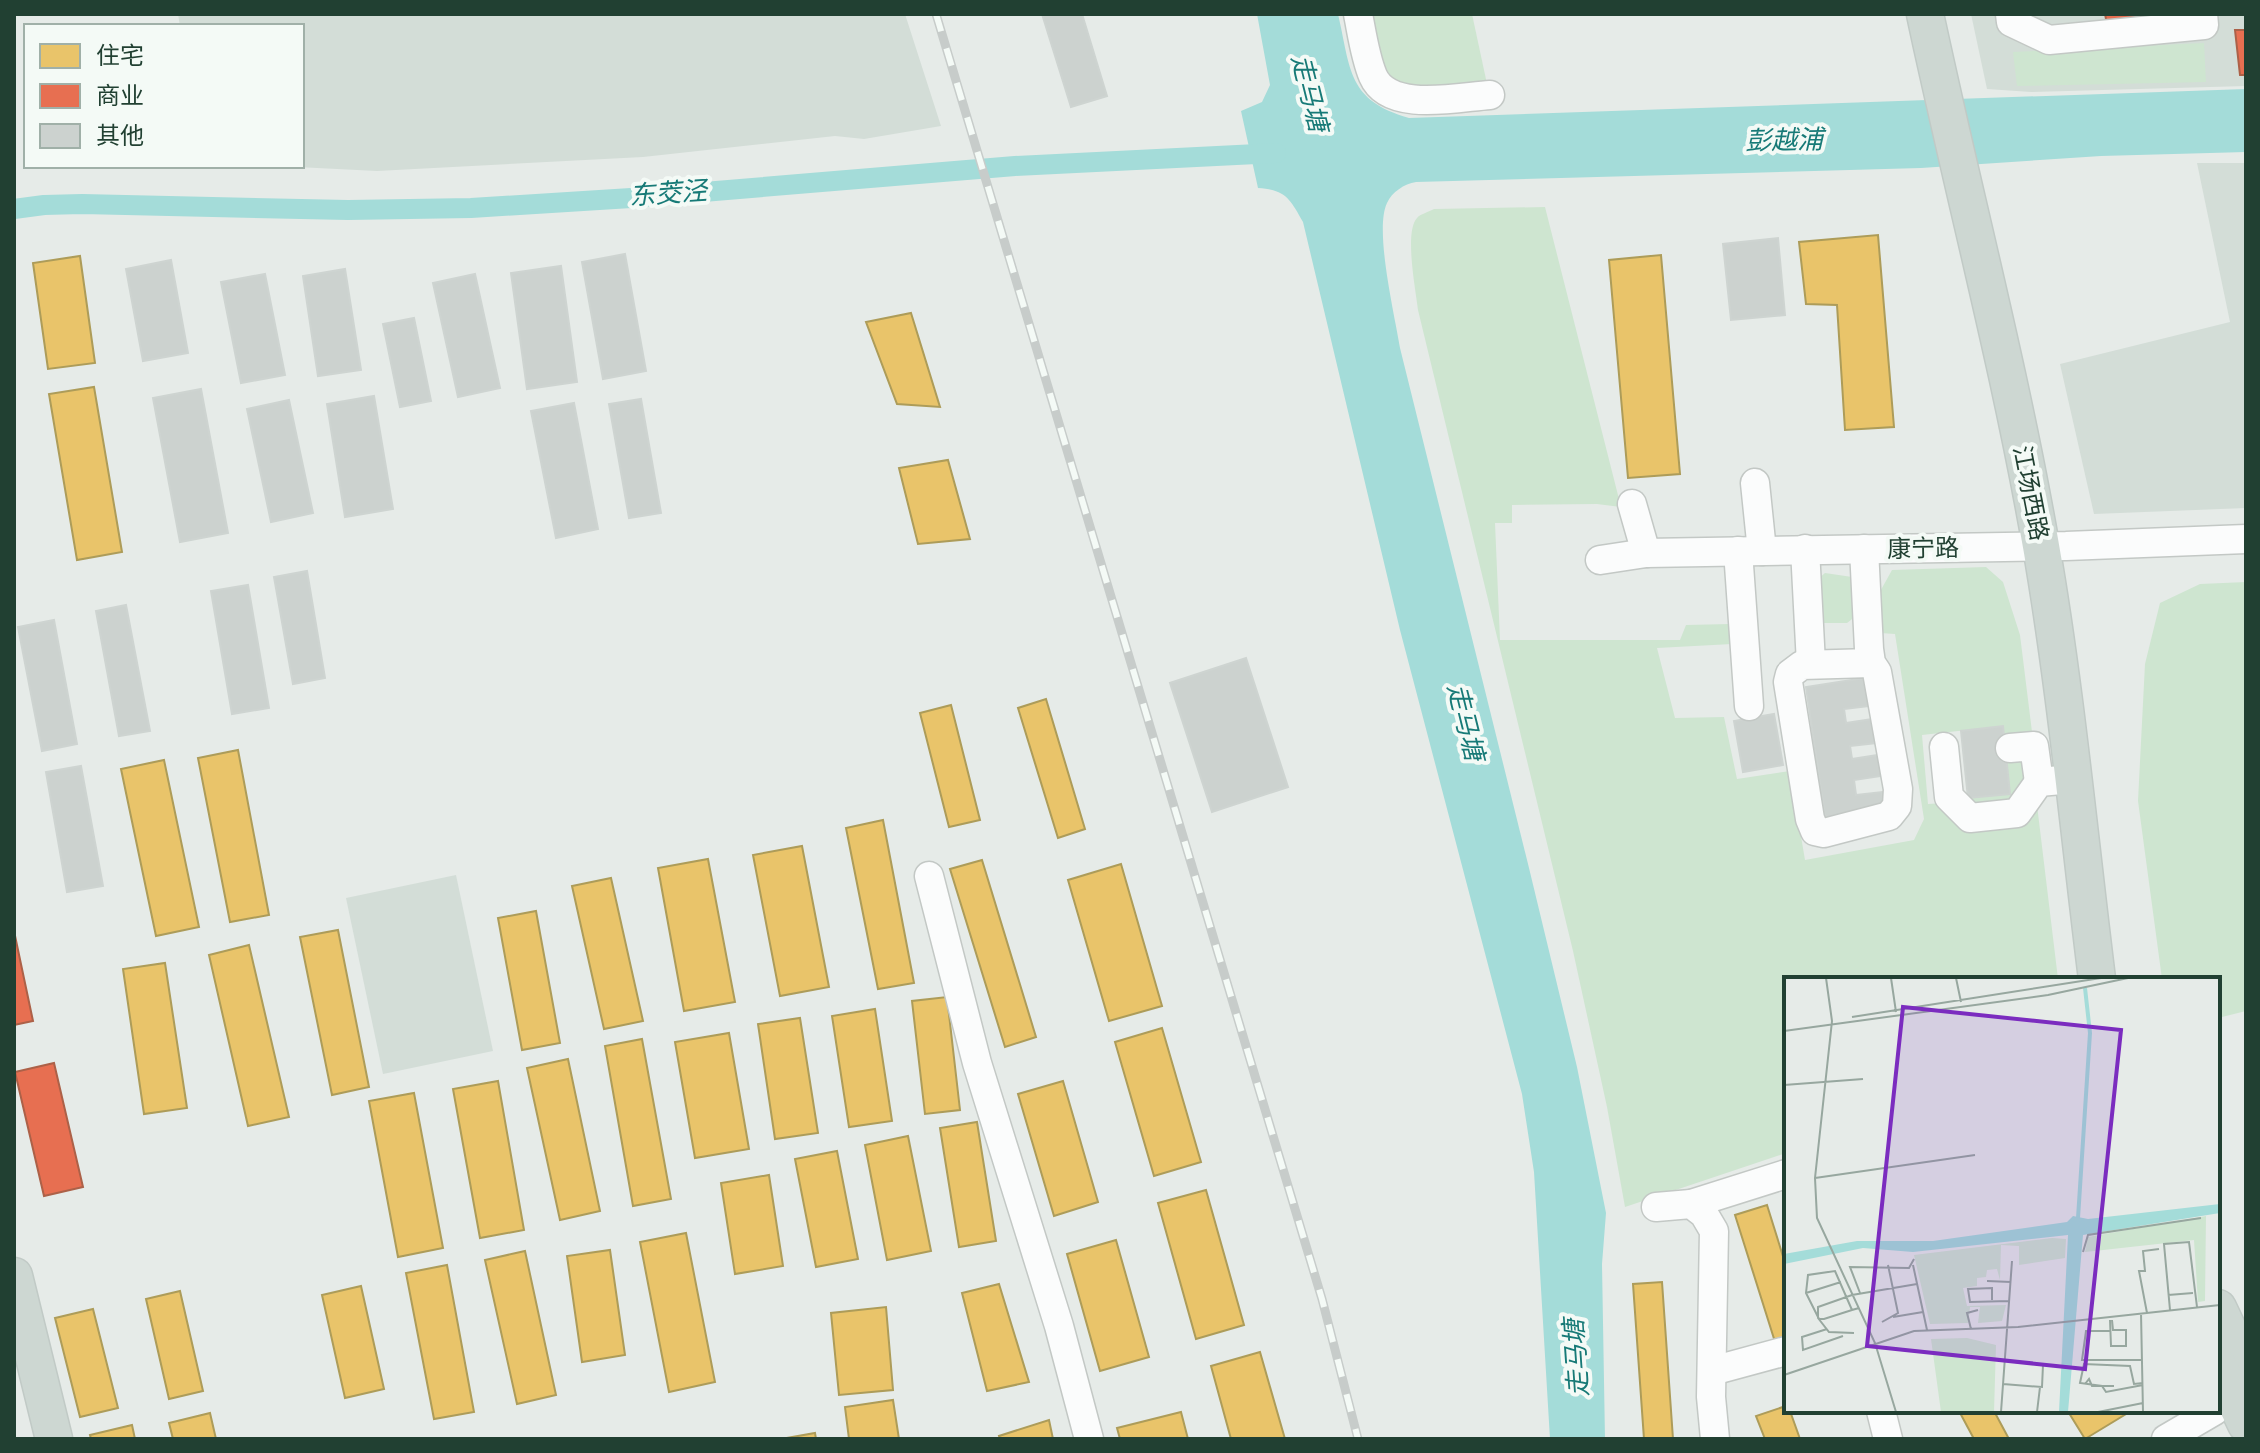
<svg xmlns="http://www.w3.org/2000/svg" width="2260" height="1453" font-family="'Asap Condensed','Noto Sans SC',sans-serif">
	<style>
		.built { fill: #d3ddd7 }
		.green { fill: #cee5d0 }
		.water { fill: #a4dcd9 }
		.homes { fill: #e9c46a; stroke: #ad9c59; stroke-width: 2 }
		.shops { fill: #e76f51; stroke: #ac6148; stroke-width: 2 }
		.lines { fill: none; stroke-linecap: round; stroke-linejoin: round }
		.canal { stroke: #a4dcd9; stroke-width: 20 }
		.building { fill: #ccd2cf; stroke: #ced4d1; stroke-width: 2 }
		.minor-casing { stroke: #c3c8c5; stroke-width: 31 }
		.major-casing { stroke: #c1cac6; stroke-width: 39 }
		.minor { stroke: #fbfcfc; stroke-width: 28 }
		.major { stroke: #cdd7d2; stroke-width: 36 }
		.rail-casing { stroke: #c7ccca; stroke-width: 9 }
		.rail { stroke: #f4faf6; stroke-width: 6; stroke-dasharray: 18; stroke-linecap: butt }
		.labels { text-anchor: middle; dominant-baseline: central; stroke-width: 8; stroke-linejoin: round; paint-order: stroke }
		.street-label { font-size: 24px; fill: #214032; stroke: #f4faf6 }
		.water-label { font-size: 26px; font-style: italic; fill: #177a77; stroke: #f4faf6 }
		.inset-river { fill: none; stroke: #a4dcd9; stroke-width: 4 }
		.inset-road { fill: none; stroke: #97a79f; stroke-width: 2 }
		.view { fill: #7b2cbf; fill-opacity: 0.15; stroke: #7b2cbf; stroke-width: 4 }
		.inset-edge { fill: none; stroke: #214032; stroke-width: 4 }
	</style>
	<rect width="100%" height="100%" fill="#e6ebe8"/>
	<!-- built -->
	<g class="built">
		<path d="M178 14H905L941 126 864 139 835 136 643 157 377 171 277 166H302V26H180Z"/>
		<path d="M1971 14H2246V86L2031 92 1987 89Z"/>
		<path d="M2197 163H2246V508L2094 514 2060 364 2230 322Z"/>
		<path d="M456 875 493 1051 383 1074 346 898Z"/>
	</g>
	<!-- green -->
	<g class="green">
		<path d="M1371 14H1472L1487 84 1406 91 1386 75Z"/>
		<path d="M2204 43 2206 82 2017 86 2013 52Z"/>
		<path d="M1545 207 1621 507 1597 504 1512 505V523H1495L1500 640H1680L1686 625 1730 624 1732 644 1657 648 1675 718 1724 717 1737 779 1790 771 1805 860 1914 840 1924 819 1895 634 1880 633 1877 597 1892 570 1986 567 2003 582 2020 635 2033 740 2005 743 2003 726 1922 735 1928 804 1945 803 1955 818 2037 805 2058 979H1786V1153L1625 1207 1607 1107 1573 951 1418 310C1416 291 1404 232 1417 218 1420 214 1429 212 1434 209Z"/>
		<path d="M1825 573 1852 577 1856 616 1847 623H1818L1817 580Z"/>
		<path d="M2246 582V1011L2218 1018V979H2162L2138 801 2145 664 2160 603 2200 584Z"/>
		<path d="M2030 754 2033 780 2014 804 1969 808 1968 798 2010 794 2006 757Z"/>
	</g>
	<!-- water -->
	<path class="water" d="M1257 14H1338C1351 70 1347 100 1409 118L2246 89V152L2101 156 1921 168 1416 182C1404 184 1392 192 1387 203 1374 230 1395 316 1400 348L1529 868 1577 1067 1606 1213 1602 1264 1605 1439H1550L1534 1172 1522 1094 1400 630 1303 222C1290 199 1286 190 1258 188L1241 111 1262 102 1270 85Z"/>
	<!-- homes -->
	<g class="homes">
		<path d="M1878 235 1894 427 1845 430 1837 305 1806 304 1799 242Z"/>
		<path d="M1661 255 1680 474 1628 478 1609 260Z"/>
		<path d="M80 256 95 363 48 369 33 263Z"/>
		<path d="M911 313 940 407 897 404 866 322Z"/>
		<path d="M94 387 122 552 77 560 49 394Z"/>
		<path d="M948 460 970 539 918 544 899 468Z"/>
		<path d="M1046 699 1085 829 1058 838 1018 708Z"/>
		<path d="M951 705 980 820 949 827 920 713Z"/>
		<path d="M238 750 269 915 230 922 198 758Z"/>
		<path d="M164 760 199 927 156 936 121 769Z"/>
		<path d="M883 820 914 983 878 989 846 828Z"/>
		<path d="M802 846 829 987 780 996 753 855Z"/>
		<path d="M708 859 735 1002 684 1011 658 868Z"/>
		<path d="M982 860 1036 1037 1005 1047 950 869Z"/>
		<path d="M1121 864 1162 1006 1109 1021 1068 880Z"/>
		<path d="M611 878 643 1021 604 1029 572 886Z"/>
		<path d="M536 911 560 1043 522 1050 498 918Z"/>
		<path d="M338 930 369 1087 332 1095 300 937Z"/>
		<path d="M249 945 289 1117 248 1126 209 955Z"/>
		<path d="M165 963 187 1108 144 1114 123 969Z"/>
		<path d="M947 997 960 1110 925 1114 912 1001Z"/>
		<path d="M875 1009 892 1121 849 1127 832 1016Z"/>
		<path d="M800 1018 818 1133 775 1139 758 1024Z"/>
		<path d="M1162 1028 1201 1162 1154 1176 1115 1042Z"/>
		<path d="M729 1033 749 1149 695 1158 675 1042Z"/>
		<path d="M642 1039 671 1199 633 1206 605 1046Z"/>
		<path d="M568 1059 600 1211 560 1220 527 1068Z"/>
		<path d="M498 1081 524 1230 480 1238 453 1089Z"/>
		<path d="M1063 1081 1098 1202 1054 1216 1018 1094Z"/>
		<path d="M414 1093 443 1248 398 1257 369 1101Z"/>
		<path d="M977 1122 996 1241 959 1247 940 1128Z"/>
		<path d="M908 1136 931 1251 887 1260 865 1145Z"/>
		<path d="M837 1151 858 1259 816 1267 795 1159Z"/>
		<path d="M769 1175 783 1266 735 1274 721 1183Z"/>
		<path d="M1206 1190 1244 1325 1196 1339 1158 1203Z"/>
		<path d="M1767 1205 1786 1266V1342L1776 1345 1735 1215Z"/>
		<path d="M686 1233 715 1382 669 1392 640 1242Z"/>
		<path d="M1116 1240 1149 1357 1100 1371 1067 1254Z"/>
		<path d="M610 1250 625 1355 582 1362 567 1256Z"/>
		<path d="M525 1251 556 1395 517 1404 485 1260Z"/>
		<path d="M447 1265 474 1412 434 1419 406 1273Z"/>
		<path d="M1662 1282 1673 1439H1644L1633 1284Z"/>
		<path d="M999 1284 1029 1382 987 1391 962 1293Z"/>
		<path d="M361 1286 384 1389 345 1398 322 1295Z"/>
		<path d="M180 1291 203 1391 169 1399 146 1299Z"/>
		<path d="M886 1307 893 1390 839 1395 831 1313Z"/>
		<path d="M93 1309 118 1408 80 1417 55 1318Z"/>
		<path d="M1260 1352 1285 1439H1231L1211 1366Z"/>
		<path d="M893 1400 899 1439H849L845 1407Z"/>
		<path d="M1786 1406V1411H1790L1800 1439H1765L1756 1416Z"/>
		<path d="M1959 1411H1994L2009 1439H1974Z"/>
		<path d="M2072 1411H2131L2085 1439 2069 1413Z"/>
		<path d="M1181 1412 1188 1439H1120L1117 1428Z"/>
		<path d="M210 1413 216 1439H173L169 1423Z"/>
		<path d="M1049 1420 1053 1439H1000L999 1436Z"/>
		<path d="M132 1425 135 1439H91L90 1435Z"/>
		<path d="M815 1433 816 1439H781Z"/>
	</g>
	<!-- shops -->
	<g class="shops">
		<path d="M2105 14H2187L2108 29Z"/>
		<path d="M2235 30H2246V75H2240Z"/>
		<path d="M14 931 33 1021 14 1025Z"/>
		<path d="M54 1063 83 1187 44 1196 15 1072Z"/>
	</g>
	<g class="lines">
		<!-- canal -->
		<path class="canal" d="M14 209 44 205 82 204 348 210 471 208 631 198 1015 166 1276 153"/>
	</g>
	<!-- building -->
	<g class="building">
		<path d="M1042 14H1082L1107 96 1071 107Z"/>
		<path d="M1778 238 1785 315 1731 320 1723 244Z"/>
		<path d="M625 254 646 371 603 379 582 262Z"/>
		<path d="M171 260 188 353 143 361 126 269Z"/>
		<path d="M561 266 577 382 527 389 511 273Z"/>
		<path d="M345 269 361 370 318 376 303 276Z"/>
		<path d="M265 274 285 375 241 383 221 282Z"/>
		<path d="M475 274 500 388 458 397 433 283Z"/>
		<path d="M414 318 431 401 400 407 383 324Z"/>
		<path d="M201 389 228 533 180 542 153 398Z"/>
		<path d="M374 396 393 509 345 517 327 404Z"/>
		<path d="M641 399 661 513 629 518 609 404Z"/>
		<path d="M289 400 313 513 271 522 247 409Z"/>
		<path d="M574 403 598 529 556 538 531 411Z"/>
		<path d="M307 571 325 678 293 684 274 577Z"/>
		<path d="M248 585 269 708 232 714 211 591Z"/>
		<path d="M126 605 150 731 119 736 96 611Z"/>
		<path d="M54 620 77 744 42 751 18 627Z"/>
		<path d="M1246 658 1288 787 1212 812 1170 683Z"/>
		<path d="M1865 678 1870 706 1844 709 1846 723 1873 719 1876 743 1850 746 1852 759 1878 755 1881 776 1854 780 1856 795 1882 792 1884 808 1825 817 1806 687Z"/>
		<path d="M1774 714 1783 765 1743 772 1734 721Z"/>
		<path d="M2003 726 2010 794 1968 798 1961 731Z"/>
		<path d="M81 766 103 886 67 892 46 772Z"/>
	</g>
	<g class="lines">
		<!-- minor casing -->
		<g class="minor-casing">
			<g id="minor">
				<path d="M1358 14C1362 34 1365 57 1373 76 1389 113 1458 97 1490 95"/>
				<path d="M2010 14 2011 22 2049 40 2204 25 2203 14"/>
				<path d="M1755 483 1762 551"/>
				<path d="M1632 504 1646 553"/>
				<path d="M1805 549 1811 664"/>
				<path d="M1864 549 1869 649 1871 663 1877 672 1898 789 1897 806 1889 816 1824 833 1815 831 1810 819 1788 682 1790 674 1802 665 1871 663"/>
				<path d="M1738 551 1749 706"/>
				<path d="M1600 560 1646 553 2066 546 2246 539"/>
				<path d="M1944 747 1949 797 1970 818 2017 813 2039 782 2073 779"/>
				<path d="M2010 748 2034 746 2039 782"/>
				<path d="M929 876 977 1063 1059 1326 1089 1439"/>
				<path d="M1691 1204 1786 1174"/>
				<path d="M1656 1207 1691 1204 1704 1214 1714 1231 1711 1397 1715 1439"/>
				<path d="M1712 1371 1786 1351"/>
				<path d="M1881 1411 1888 1439"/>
				<path d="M2166 1439 2214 1411"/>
			</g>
		</g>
		<!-- major casing -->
		<g class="major-casing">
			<g id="major">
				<path d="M1925 14C1963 192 2010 368 2041 546 2066 690 2079 835 2097 979"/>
				<path d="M14 1276 54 1439"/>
				<path d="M2218 1308 2246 1367"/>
				<path d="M2218 1365 2246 1424"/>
			</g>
		</g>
		<!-- minor -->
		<use href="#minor" class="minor"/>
		<!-- major -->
		<use href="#major" class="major"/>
		<!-- rail casing -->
		<g class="rail-casing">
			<path id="rail" d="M936 14 1322 1299 1358 1439"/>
		</g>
		<!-- rail -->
		<use href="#rail" class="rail"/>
	</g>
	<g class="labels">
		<!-- street labels -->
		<g class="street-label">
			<text transform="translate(2031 493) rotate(79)">江场西路</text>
			<text transform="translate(1923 548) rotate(-1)">康宁路</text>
		</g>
		<!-- water labels -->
		<g class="water-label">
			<text transform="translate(1310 93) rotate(76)">走马塘</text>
			<text transform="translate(1784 140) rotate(-1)">彭越浦</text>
			<text transform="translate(668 193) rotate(-4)">东茭泾</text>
			<text transform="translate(1466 722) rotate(76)">走马塘</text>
			<text transform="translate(1576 1358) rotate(-94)">走马塘</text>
		</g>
	</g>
	<!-- overview -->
	<g transform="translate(1784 977)">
		<rect width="436" height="436" fill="#e6ebe8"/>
		<path d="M422 239 421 324 414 325 410 263 301 275 304 260ZM268 261 282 262 281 281 235 288V269L217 268 216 303 213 292 203 293 202 300 193 301V309L179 311 183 329 222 328 218 344 194 346 196 330H186L184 346 146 347 130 278ZM183 361 212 368 210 435H157L147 362Z" fill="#cee5d0"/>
		<path d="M436 227V236L299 258 284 435H275L284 258 129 275 79 271 0 287V277L73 264H149L283 245 289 239 304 242Z" fill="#a4dcd9"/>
		<path class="inset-river" d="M294 241 306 56 301 11M436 435V402"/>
		<path class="inset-road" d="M42 1 48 44 31 201 33 241 91 366 112 435M107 1 112 35M172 1 177 25M68 40 317 1M0 54 264 18 344 1M0 108 79 102M31 201 191 178M299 275 304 258 417 241M129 288 143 353M203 304 227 305M22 316 57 305M76 316 66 290 125 291 130 282M384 318 409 316M208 323V311L184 312 186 325 225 324M68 333 51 294 24 298 22 316 35 342H40L68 333 75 331M386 333 380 267 405 265 413 330M357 336 359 435M363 336 355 294H361L359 274 375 272M109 340 139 335M326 343 327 369H342V353H329L328 343M98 345 114 336 104 288M43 352 18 360 19 373 59 359M187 352 183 336 194 333M326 354H302L298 383H358M70 356 45 355 34 341V330L68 318 133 307M0 398 130 354 234 350 436 328M359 406 350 407 346 389 300 387 296 406 318 409 322 415 359 408M219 407 258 410 259 388 231 385M301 407 305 402 308 409H330M217 435 228 284M253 435 256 410M314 435 359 426"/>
		<path class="view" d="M119 30 337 53 301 392 83 369Z"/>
		<rect width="436" height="436" class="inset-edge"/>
	</g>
	<!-- border -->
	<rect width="2260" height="1453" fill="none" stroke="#214032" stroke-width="32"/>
	<!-- legend -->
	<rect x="24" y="24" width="280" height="144" fill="#f4faf6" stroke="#a0b0a8" stroke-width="2"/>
	<rect x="40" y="44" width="40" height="24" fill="#e9c46a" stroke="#a0b0a8" stroke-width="2"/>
	<text x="96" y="64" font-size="24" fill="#214032">住宅</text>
	<rect x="40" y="84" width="40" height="24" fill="#e76f51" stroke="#a0b0a8" stroke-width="2"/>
	<text x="96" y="104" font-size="24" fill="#214032">商业</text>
	<rect x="40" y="124" width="40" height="24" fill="#ccd2cf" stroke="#a0b0a8" stroke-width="2"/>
	<text x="96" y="144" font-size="24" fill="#214032">其他</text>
</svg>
